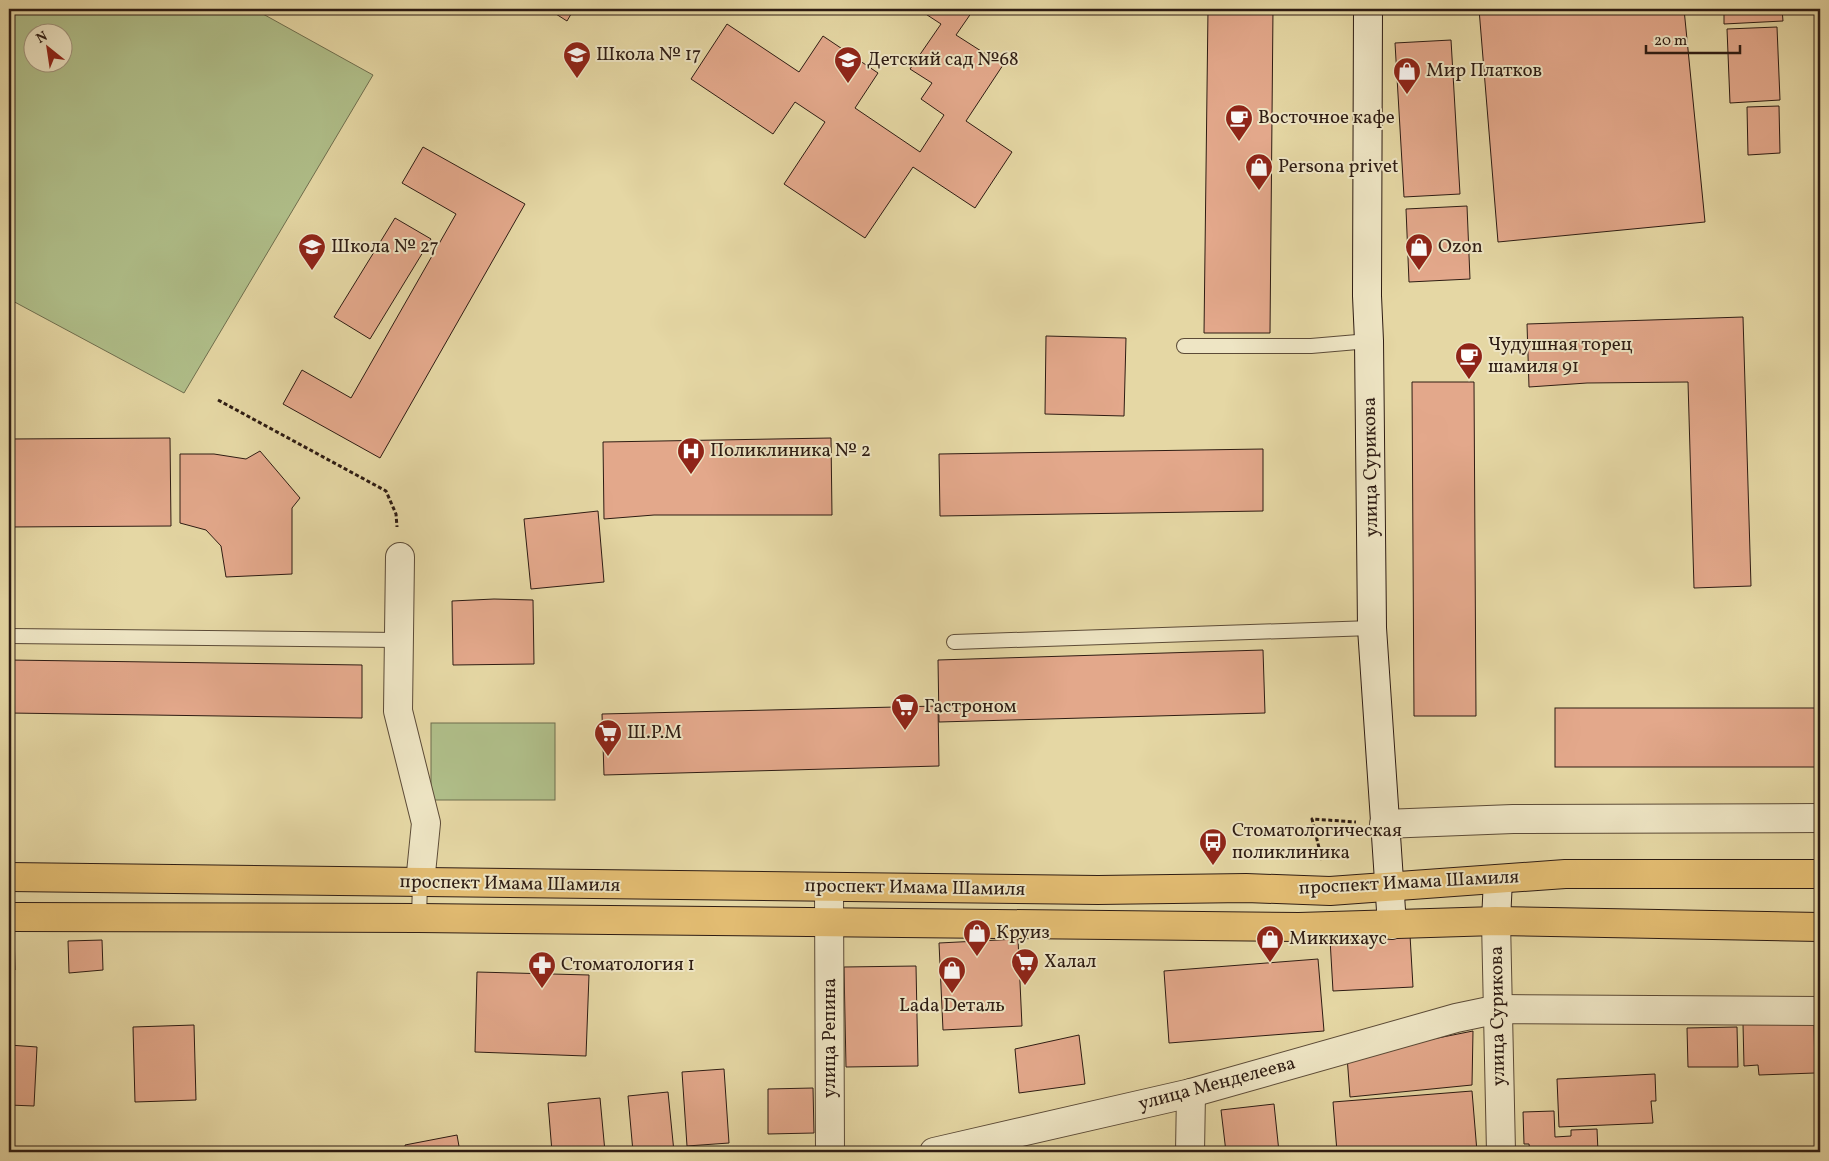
<svg xmlns="http://www.w3.org/2000/svg" width="1829" height="1161" font-family="Vollkorn,serif">
	<style>
		.green { fill: #b0bf8a; stroke: #6f6e4e; fill-rule: evenodd }
		.building { fill: #e3a88b; stroke: #2e1c13 }
		.lines { fill: none; stroke-linecap: round; stroke-linejoin: round }
		.lane-casing { stroke: #5c4b37; stroke-width: 16 }
		.street-casing { stroke: #5c4b37; stroke-width: 30 }
		.secondary-casing { stroke: #2e1c13; stroke-width: 30 }
		.primary-casing { stroke: #2e1c13; stroke-width: 30 }
		.path { stroke: #2e1c13; stroke-width: 3; stroke-dasharray: 4 2.5; stroke-linecap: butt }
		.lane { stroke: #eee5c4; stroke-width: 14 }
		.street { stroke: #eee5c4; stroke-width: 28 }
		.secondary { stroke: #eee5c4; stroke-width: 28 }
		.primary { stroke: #e2bc72; stroke-width: 28 }
		.labels { text-anchor: middle; dominant-baseline: central; stroke-width: 4; stroke-linejoin: round; paint-order: stroke }
		.poi-label { font-size: 19px; fill: #2e1c13; stroke: #eee5c4; text-anchor: start }
		.street-label { font-size: 19px; fill: #2e1c13; stroke: #eee5c4 }
	</style>
	<rect width="100%" height="100%" fill="#e5d7a4"/>
	<filter id="stains"><feTurbulence type="fractalNoise" baseFrequency=".004" numOctaves="4"/><feColorMatrix values="0 0 0 0 .2 0 0 0 0 .09 0 0 0 0 .02 0 0 0 .5 -.17"/></filter>
	<radialGradient id="worn" r=".72"><stop offset=".6" stop-color="#630" stop-opacity="0"/><stop offset="1" stop-color="#630" stop-opacity=".3"/></radialGradient>
	<!-- green -->
	<g class="green">
		<path d="M9 9H254L373 75 184 393 9 299ZM32 32H62V62H32Z"/>
		<rect x="431" y="723" width="124" height="77"/>
	</g>
	<!-- building -->
	<g class="building">
		<path d="M548 9H574L567 21Z"/>
		<path d="M918 9H974L956 35 1003 65 966 121 1012 152 975 208 913 167 865 238 784 184 825 122 795 102 773 134 691 79 727 24 799 72 823 36 878 73 855 108 920 152 944 115 921 99 932 83 910 69 941 24Z"/>
		<path d="M1208 9H1273L1270 333H1204Z"/>
		<path d="M1479 9H1684L1705 222 1498 242Z"/>
		<path d="M1724 9H1782L1783 21 1724 24Z"/>
		<path d="M1777 27 1780 100 1730 103 1727 29Z"/>
		<path d="M1451 40 1460 194 1404 197 1395 43Z"/>
		<path d="M1779 106 1780 153 1748 155 1747 107Z"/>
		<path d="M423 147 525 204 380 458 283 404 302 370 351 398 456 214 402 183Z"/>
		<path d="M1467 206 1470 279 1409 282 1406 209Z"/>
		<path d="M395 218 431 239 370 339 334 317Z"/>
		<path d="M1743 317 1751 586 1694 588 1688 382 1587 383 1529 387 1527 324Z"/>
		<path d="M1046 336 1126 338 1124 416 1045 414Z"/>
		<path d="M1412 382H1474L1476 716H1414Z"/>
		<path d="M170 438 171 526 9 527V439Z"/>
		<path d="M831 438 832 515H654L604 519 603 442Z"/>
		<path d="M1263 449V511L940 516 939 454Z"/>
		<path d="M260 451 300 498 292 508V574L226 577 221 546 206 530 180 523V454H214L246 459Z"/>
		<path d="M598 511 604 582 531 589 524 519Z"/>
		<path d="M494 599 533 600 534 664 453 665 452 601Z"/>
		<path d="M1263 650 1265 713 939 722 938 660Z"/>
		<path d="M9 660 362 665V718L9 713Z"/>
		<path d="M938 706 939 766 604 775 602 714Z"/>
		<rect x="1555" y="708" width="265" height="59"/>
		<path d="M9 929H14L15 970H9Z"/>
		<path d="M1410 935 1413 987 1333 991 1330 939Z"/>
		<path d="M1018 939 1022 1026 943 1030 939 943Z"/>
		<path d="M102 940 103 970 69 973 68 941Z"/>
		<path d="M1318 959 1324 1031 1169 1043 1164 971Z"/>
		<path d="M916 966 918 1066 846 1067 844 967Z"/>
		<path d="M477 972 589 975 586 1056 475 1052Z"/>
		<path d="M1814 1022 1815 1073 1759 1075 1758 1065 1744 1066 1743 1024Z"/>
		<path d="M194 1025 196 1100 135 1102 133 1027Z"/>
		<path d="M1737 1027 1738 1067H1688L1687 1028Z"/>
		<path d="M1473 1031 1472 1085 1350 1097 1347 1056Z"/>
		<path d="M1079 1035 1085 1084 1019 1093 1015 1049Z"/>
		<path d="M9 1045 37 1047 34 1106 9 1105Z"/>
		<path d="M724 1069 729 1143 687 1146 682 1072Z"/>
		<path d="M1655 1074 1656 1101H1651L1653 1123 1559 1127 1557 1079Z"/>
		<path d="M813 1088 814 1133 768 1134V1089Z"/>
		<path d="M1472 1091 1477 1152H1337L1333 1102Z"/>
		<path d="M668 1092 674 1152H633L628 1096Z"/>
		<path d="M600 1098 605 1152H552L548 1103Z"/>
		<path d="M1274 1104 1279 1152H1226L1221 1110Z"/>
		<path d="M1554 1111 1555 1137 1571 1136V1130L1597 1129 1598 1152H1530L1529 1144H1524L1523 1112Z"/>
		<path d="M457 1135 460 1152H406L405 1145Z"/>
	</g>
	<g class="lines">
		<!-- lane casing -->
		<g class="lane-casing">
			<g id="lane">
				<path d="M1184 346H1311L1369 341"/>
				<path d="M9 636 399 640"/>
				<path d="M954 642 1372 628"/>
				<path d="M419 918 420 883"/>
			</g>
		</g>
		<!-- street casing -->
		<g class="street-casing">
			<g id="street">
				<path d="M400 557 398 711 426 823 420 883"/>
				<path d="M1384 824 1513 819 1820 818"/>
				<path d="M829 887 830 1152"/>
				<path d="M1496 921 1501 1152"/>
				<path d="M934 1152 1191 1093 1456 1018 1499 1009 1820 1011"/>
				<path d="M1190 1152 1191 1093"/>
			</g>
		</g>
		<!-- secondary casing -->
		<g class="secondary-casing">
			<g id="secondary">
				<path d="M1368 9 1367 296 1369 341 1372 628 1392 925"/>
				<path d="M1496 921 1498 879"/>
			</g>
		</g>
		<!-- primary casing -->
		<g class="primary-casing">
			<g id="primary">
				<path d="M9 877 1098 890 1246 888 1330 891 1565 874H1820"/>
				<path d="M9 917 419 918 1299 927 1496 921 1820 927"/>
			</g>
		</g>
		<!-- path -->
		<g class="path">
			<path d="M218 400 386 491 396 514 397 527"/>
			<path d="M1322 860 1312 819 1356 822"/>
		</g>
		<!-- lane -->
		<use href="#lane" class="lane"/>
		<!-- street -->
		<use href="#street" class="street"/>
		<!-- secondary -->
		<use href="#secondary" class="secondary"/>
		<!-- primary -->
		<use href="#primary" class="primary"/>
	</g>
	<!-- icons -->
	<defs>
		<g id="school-pin" transform="scale(1.4375)"><path d="M0 17L-7.5 6A9.5 9.5 0 1 1 7.5 6Z" fill="#8f2418" stroke="#eee5c4"/><path d="M0-5L7-2L0 1L-7-2ZM-4 1L0 2.5L4 1V4Q0 6-4 4Z" fill="#fff"/></g>
		<g id="shop-pin" transform="scale(1.4375)"><path d="M0 17L-7.5 6A9.5 9.5 0 1 1 7.5 6Z" fill="#8f2418" stroke="#eee5c4"/><path d="M-5-2.5h2.3a2.7 3.5 0 0 1 5.4 0H5L5.5 6h-11ZM-1.5-2.5h3a1.5 2.3 0 0 0-3 0Z" fill="#fff"/></g>
		<g id="cafe-pin" transform="scale(1.4375)"><path d="M0 17L-7.5 6A9.5 9.5 0 1 1 7.5 6Z" fill="#8f2418" stroke="#eee5c4"/><path d="M-5.5-4.5H6V0H3Q3 3.5 0 3.5H-2.5Q-5.5 3.5-5.5 0ZM3-3.2v2h1.7v-2ZM-6 4.5H4V6H-6Z" fill="#fff"/></g>
		<g id="hospital-pin" transform="scale(1.4375)"><path d="M0 17L-7.5 6A9.5 9.5 0 1 1 7.5 6Z" fill="#8f2418" stroke="#eee5c4"/><path d="M-5-5h3v3.5h4V-5h3V5h-3V1.5h-4V5h-3Z" fill="#fff"/></g>
		<g id="supermarket-pin" transform="scale(1.4375)"><path d="M0 17L-7.5 6A9.5 9.5 0 1 1 7.5 6Z" fill="#8f2418" stroke="#eee5c4"/><path d="M-6-5.5h2.5l.6 2H6L4.5 2H-2.5L-4.4-4H-6ZM-1.5 3.2a1.3 1.3 0 1 0 .1 0ZM3 3.2a1.3 1.3 0 1 0 .1 0Z" fill="#fff"/></g>
		<g id="bus-pin" transform="scale(1.4375)"><path d="M0 17L-7.5 6A9.5 9.5 0 1 1 7.5 6Z" fill="#8f2418" stroke="#eee5c4"/><path d="M-5-6H5V4H4V6H2V4H-2V6H-4V4H-5ZM-3.5-4V0h7V-4ZM-3.5 1.2v1.5H-2V1.2ZM2 1.2v1.5H3.5V1.2Z" fill="#fff"/></g>
		<g id="pharmacy-pin" transform="scale(1.4375)"><path d="M0 17L-7.5 6A9.5 9.5 0 1 1 7.5 6Z" fill="#8f2418" stroke="#eee5c4"/><path d="M-2-6h4v4h4v4h-4v4h-4v-4h-4v-4h4Z" fill="#fff"/></g>
	</defs>
	<g fill-rule="evenodd">
		<use href="#school-pin" x="577" y="55"/>
		<use href="#school-pin" x="848" y="60"/>
		<use href="#shop-pin" x="1407" y="71"/>
		<use href="#cafe-pin" x="1239" y="118"/>
		<use href="#shop-pin" x="1259" y="167"/>
		<use href="#school-pin" x="312" y="247"/>
		<use href="#shop-pin" x="1419" y="247"/>
		<use href="#cafe-pin" x="1469" y="356"/>
		<use href="#hospital-pin" x="691" y="451"/>
		<use href="#supermarket-pin" x="905" y="707"/>
		<use href="#supermarket-pin" x="608" y="733"/>
		<use href="#bus-pin" x="1213" y="842"/>
		<use href="#shop-pin" x="977" y="933"/>
		<use href="#shop-pin" x="1270" y="939"/>
		<use href="#supermarket-pin" x="1025" y="962"/>
		<use href="#pharmacy-pin" x="542" y="965"/>
		<use href="#shop-pin" x="952" y="970"/>
	</g>
	<g class="labels">
		<!-- poi labels -->
		<g class="poi-label">
			<text x="596" y="55">Школа № 17</text>
			<text x="867" y="60">Детский сад №68</text>
			<text x="1426" y="71">Мир Платков</text>
			<text x="1258" y="118">Восточное кафе</text>
			<text x="1278" y="167">Persona privet</text>
			<text x="331" y="247">Школа № 27</text>
			<text x="1438" y="247">Ozon</text>
			<text x="1488" y="345">Чудушная торец<tspan x="1488" dy="22">шамиля 91</tspan></text>
			<text x="710" y="451">Поликлиника № 2</text>
			<text x="924" y="707">Гастроном</text>
			<text x="627" y="733">Ш.Р.М</text>
			<text x="1232" y="831">Стоматологическая<tspan x="1232" dy="22">поликлиника</tspan></text>
			<text x="996" y="933">Круиз</text>
			<text x="1289" y="939">Миккихаус</text>
			<text x="1044" y="962">Халал</text>
			<text x="561" y="965">Стоматология 1</text>
			<text x="952" y="1006" text-anchor="middle">Lada Dеталь</text>
		</g>
		<!-- street labels -->
		<g class="street-label">
			<text transform="translate(1371 467) rotate(-91)">улица Сурикова</text>
			<text transform="translate(1409 883) rotate(-3)">проспект Имама Шамиля</text>
			<text transform="translate(510 884) rotate(1)">проспект Имама Шамиля</text>
			<text transform="translate(915 888) rotate(1)">проспект Имама Шамиля</text>
			<text transform="translate(1498 1016) rotate(-91)">улица Сурикова</text>
			<text transform="translate(830 1038) rotate(-90)">улица Репина</text>
			<text transform="translate(1217 1084) rotate(-15)">улица Менделеева</text>
		</g>
	</g>
	<!-- margin -->
	<rect width="1829" height="1161" fill="none" stroke="#e5d7a4" stroke-width="30"/>
	<rect x="10" y="10" width="1809" height="1141" fill="none" stroke="#2e1c13" stroke-width="2.5"/>
	<rect x="15" y="15" width="1799" height="1131" fill="none" stroke="#2e1c13"/>
	<!-- north arrow -->
	<g transform="translate(48 48) rotate(330)"><circle r="24" fill="#eee5c4" stroke="#a1957d"/>
	<path d="M0-4L9 19L0 12L-9 19Z" fill="#8f2418"/>
	<text y="-8" font-size="14" font-weight="bold" text-anchor="middle" fill="#2e1c13">N</text>
	</g>
	<!-- scale -->
	<path d="M1646 45v8h94v-8" fill="none" stroke="#2e1c13" stroke-width="2.5"/>
	<text x="1654" y="45" font-size="15" fill="#2e1c13" stroke="#eee5c4" stroke-width="4" paint-order="stroke">20 m</text>
	<rect width="100%" height="100%" filter="url(#stains)"/>
	<rect width="100%" height="100%" fill="url(#worn)"/>
</svg>
